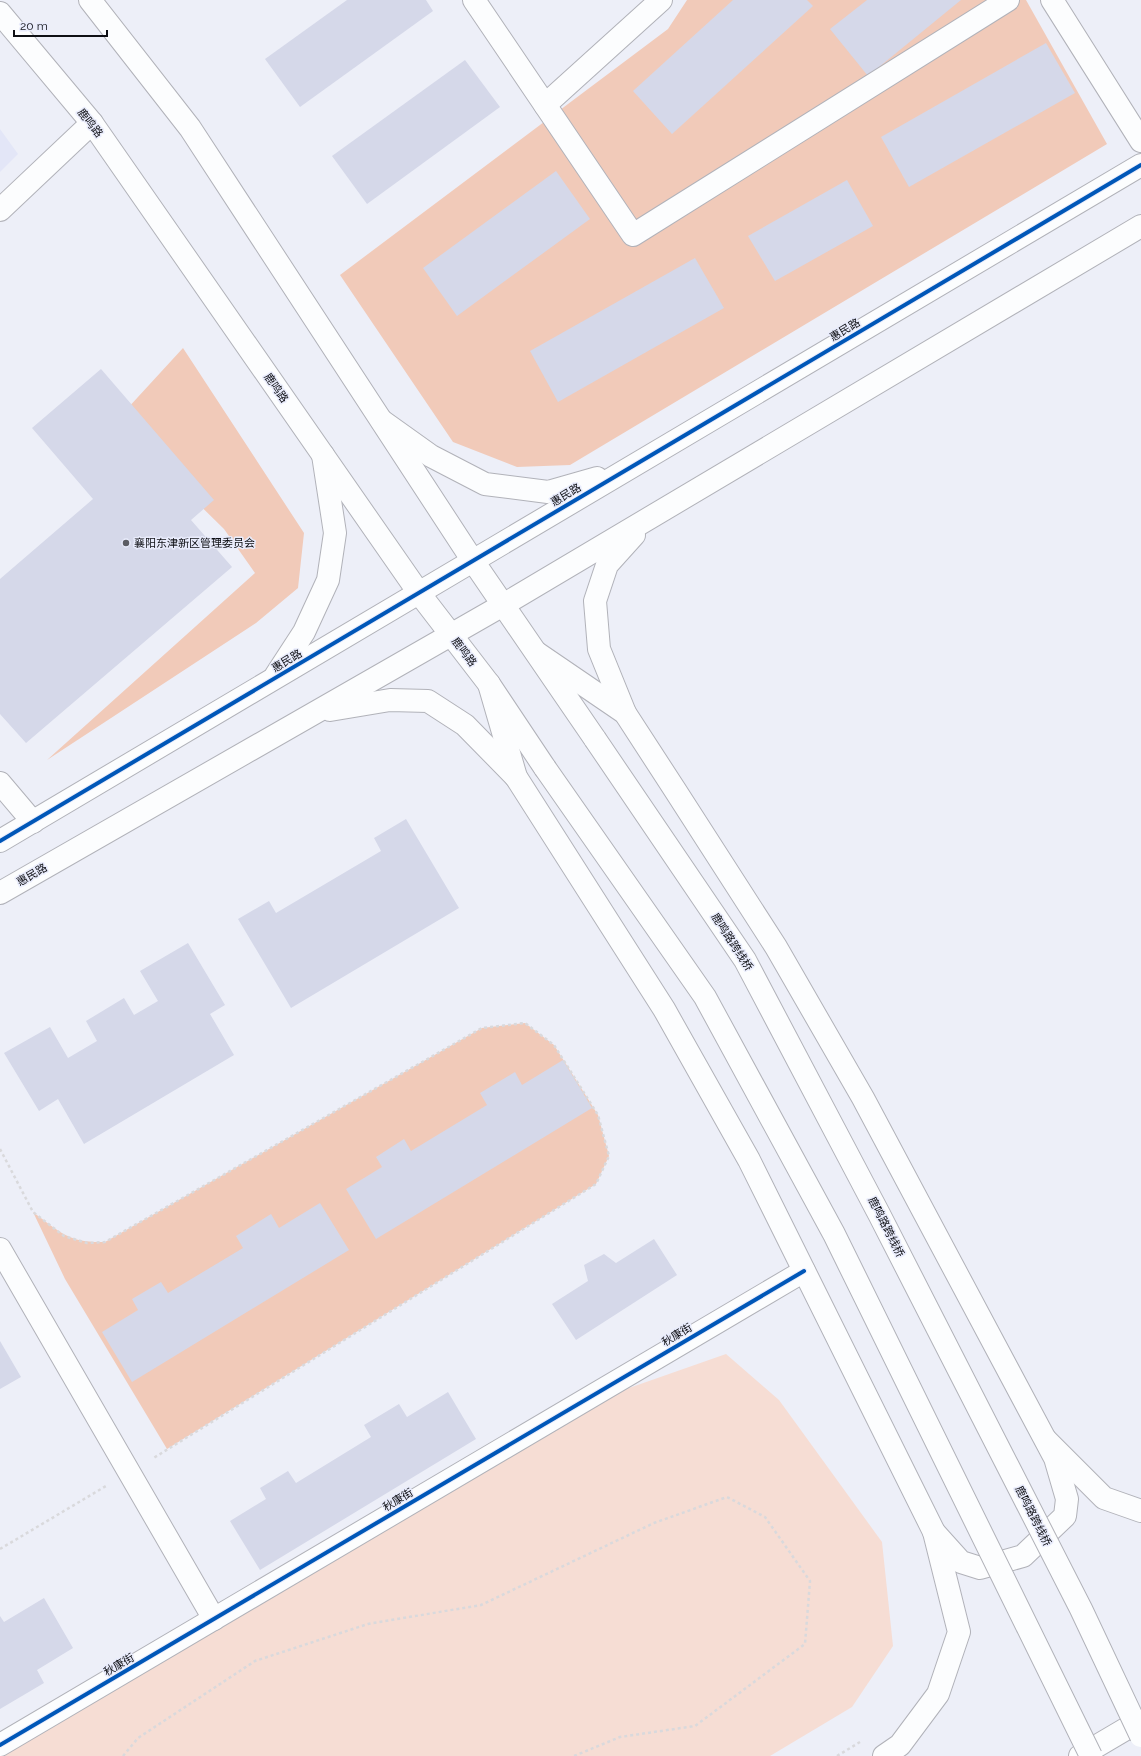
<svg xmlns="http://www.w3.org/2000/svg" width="1141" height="1756" font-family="Raleway,'Noto Sans SC',sans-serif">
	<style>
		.built { fill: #e3e6f7 }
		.green { fill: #f6ddd4 }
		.forest { fill: #f1cab9 }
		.building { fill: #d5d8e9 }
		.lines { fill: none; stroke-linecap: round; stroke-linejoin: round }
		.minor-casing { stroke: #b1b2b9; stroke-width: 24 }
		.major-casing { stroke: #b1b2b9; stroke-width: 24 }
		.highway-casing { stroke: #b1b2b9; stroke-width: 24 }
		.path { stroke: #d9d9dc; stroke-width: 2.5; stroke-dasharray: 3 3; stroke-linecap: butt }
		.minor { stroke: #fcfdfe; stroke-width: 22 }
		.major { stroke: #fcfdfe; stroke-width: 22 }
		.highway { stroke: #fcfdfe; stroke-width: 22 }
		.major-bridge-casing { stroke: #b1b2b9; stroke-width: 24; stroke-linecap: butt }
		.major-bridge { stroke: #fcfdfe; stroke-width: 22 }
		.cycleway-casing { stroke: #e9ecfc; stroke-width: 6 }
		.cycleway { stroke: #0057b8; stroke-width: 4 }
		.poi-dot { fill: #5c5d64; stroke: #e9ecfc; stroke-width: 1.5 }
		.labels { text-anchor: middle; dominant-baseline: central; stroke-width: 3; stroke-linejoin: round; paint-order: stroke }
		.street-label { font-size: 11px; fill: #0e0f14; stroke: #e9ecfc }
		.poi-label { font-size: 11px; fill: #0e0f14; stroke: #e9ecfc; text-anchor: start }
	</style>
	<rect width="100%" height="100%" fill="#edeff8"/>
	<!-- built -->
	<path class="built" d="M0 129 18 154 0 172Z"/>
	<!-- green -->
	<path class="green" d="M726 1354 779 1400 882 1542 893 1646 852 1707 770 1756H0L612 1394Z"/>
	<!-- forest -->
	<g class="forest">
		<path d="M687 0H1026L1107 144 570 465 517 467 453 442 340 275 668 29Z"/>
		<path d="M183 348 304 533 298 588 256 623 47 760 255 573 224 529 115 422Z"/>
		<path d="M525 1023 554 1045 598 1115 609 1156 596 1184 167 1449 65 1279 33 1212C61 1233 69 1243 105 1242L482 1028Z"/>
	</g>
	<!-- building -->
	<g class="building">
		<path d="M347 0H426L433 11 300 107 265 59Z"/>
		<path d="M733 0H807L813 6 672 134 633 91Z"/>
		<path d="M867 0H961L868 76 830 29Z"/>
		<path d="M1046 43 1075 93 909 187 881 137Z"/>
		<path d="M465 60 500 107 367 204 332 156Z"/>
		<path d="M556 171 590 219 457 316 423 268Z"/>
		<path d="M847 180 873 226 775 281 748 236Z"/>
		<path d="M695 258 724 308 558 402 530 351Z"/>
		<path d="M101 369 214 500 191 520 232 567 26 743 0 714V579L93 499 32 428Z"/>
		<path d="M406 819 459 908 291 1008 238 919 269 901 276 913 381 851 374 838Z"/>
		<path d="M188 943 225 1005 210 1014 234 1055 84 1144 58 1099 39 1111 4 1053 50 1027 68 1058 97 1041 86 1021 124 998 134 1015 158 1001 140 971Z"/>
		<path d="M563 1060 592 1108 376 1239 346 1189 382 1167 376 1157 404 1139 411 1151 487 1105 480 1093 515 1072 522 1085Z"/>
		<path d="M320 1203 349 1250 132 1382 102 1332 138 1310 132 1299 161 1282 168 1293 243 1248 236 1236 271 1214 279 1228Z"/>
		<path d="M654 1239 677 1275 576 1340 552 1304 588 1281 584 1265 604 1254 616 1263Z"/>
		<path d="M0 1341 21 1377 0 1389Z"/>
		<path d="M448 1392 476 1439 260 1570 230 1521 266 1499 260 1488 288 1471 296 1483 371 1437 364 1425 399 1404 407 1417Z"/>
		<path d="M44 1598 73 1648 37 1670 44 1683 0 1709V1616L4 1622Z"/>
	</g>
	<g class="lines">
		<!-- minor casing -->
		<g class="minor-casing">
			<g id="minor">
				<path d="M474 0 633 235 1008 0"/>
				<path d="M1052 0 1141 141"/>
				<path d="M545 105 661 0"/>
				<path d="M0 210 92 123"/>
				<path d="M382 421 431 456 485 484 548 492 597 478"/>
				<path d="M276 675 304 632 328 580 335 533 323 455"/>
				<path d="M330 710 390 700 428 701 465 725 516 777"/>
				<path d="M625 713 599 649 595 601 607 565 634 535"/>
				<path d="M0 783 33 822"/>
				<path d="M0 841 1141 165"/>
				<path d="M0 893 503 605 1141 226"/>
				<path d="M0 1249 214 1619"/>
				<path d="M0 1745 804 1271"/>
			</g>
		</g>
		<!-- major casing -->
		<g class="major-casing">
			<g id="major">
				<path d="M90 0 190 128 473 561 595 739"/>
				<path d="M0 13 92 123 419 593 489 684 545 768"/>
				<path d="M489 684 516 777 664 1009 749 1160 934 1532 961 1562 980 1568 1023 1556 1065 1516 1067 1499 1055 1458 863 1098 776 947 675 790 625 713 537 653"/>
			</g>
		</g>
		<!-- highway casing -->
		<g class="highway-casing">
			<g id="highway">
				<path d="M1046 1440 1104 1498 1141 1511"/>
				<path d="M884 1756 900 1745 938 1694 959 1632 934 1532"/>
				<path d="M1080 1756 1141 1720"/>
			</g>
		</g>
		<!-- path -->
		<g class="path">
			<path d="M0 1149 33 1212 64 1236 87 1243 105 1242 482 1028 525 1023 554 1045 598 1115 609 1156 596 1184 152 1459"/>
			<path d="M0 1549 106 1486"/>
			<path d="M123 1756 138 1738 255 1661 368 1624 481 1605 654 1523 727 1497 765 1517 810 1581 805 1644 695 1726 620 1737 574 1756"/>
			<path d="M837 1756 860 1742"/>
		</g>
		<!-- minor -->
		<use href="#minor" class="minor"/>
		<!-- major -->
		<use href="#major" class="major"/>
		<!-- highway -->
		<use href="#highway" class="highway"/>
		<!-- major-bridge casing -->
		<g class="major-bridge-casing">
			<g id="major-bridge">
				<path d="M595 739 745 960 879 1214 1081 1609 1141 1736"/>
				<path d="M545 768 705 997 834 1234 1091 1756"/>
			</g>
		</g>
		<!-- major-bridge -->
		<use href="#major-bridge" class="major-bridge"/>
		<!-- cycleway casing -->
		<g class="cycleway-casing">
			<g id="cycleway">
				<path d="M0 841 1141 165"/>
				<path d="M0 1745 804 1271"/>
			</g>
		</g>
		<!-- cycleway -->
		<use href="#cycleway" class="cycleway"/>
	</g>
	<!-- markers -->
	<circle class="poi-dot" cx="126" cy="543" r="4"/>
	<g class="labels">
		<!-- street labels -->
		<g class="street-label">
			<text transform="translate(90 123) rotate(52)">鹿鸣路</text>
			<text transform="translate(845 330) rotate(-31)">惠民路</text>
			<text transform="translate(276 388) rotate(55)">鹿鸣路</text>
			<text transform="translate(566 495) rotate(-31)">惠民路</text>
			<text transform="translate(464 652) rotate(53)">鹿鸣路</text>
			<text transform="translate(287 661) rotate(-31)">惠民路</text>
			<text transform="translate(32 875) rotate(-30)">惠民路</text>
			<text transform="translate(732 942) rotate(57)">鹿鸣路跨线桥</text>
			<text transform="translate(886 1227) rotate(63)">鹿鸣路跨线桥</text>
			<text transform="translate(677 1335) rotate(-31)">秋康街</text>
			<text transform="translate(398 1500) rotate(-31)">秋康街</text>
			<text transform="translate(1033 1516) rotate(63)">鹿鸣路跨线桥</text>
			<text transform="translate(119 1665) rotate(-30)">秋康街</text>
		</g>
		<!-- poi labels -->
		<g class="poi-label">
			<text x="134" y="543">襄阳东津新区管理委员会</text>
		</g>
	</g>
	<!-- scale -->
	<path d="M14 30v6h93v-6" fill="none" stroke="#0e0f14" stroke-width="2"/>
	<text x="20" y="30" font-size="12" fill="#0e0f14" stroke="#e9ecfc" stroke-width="3" paint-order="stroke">20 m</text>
</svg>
